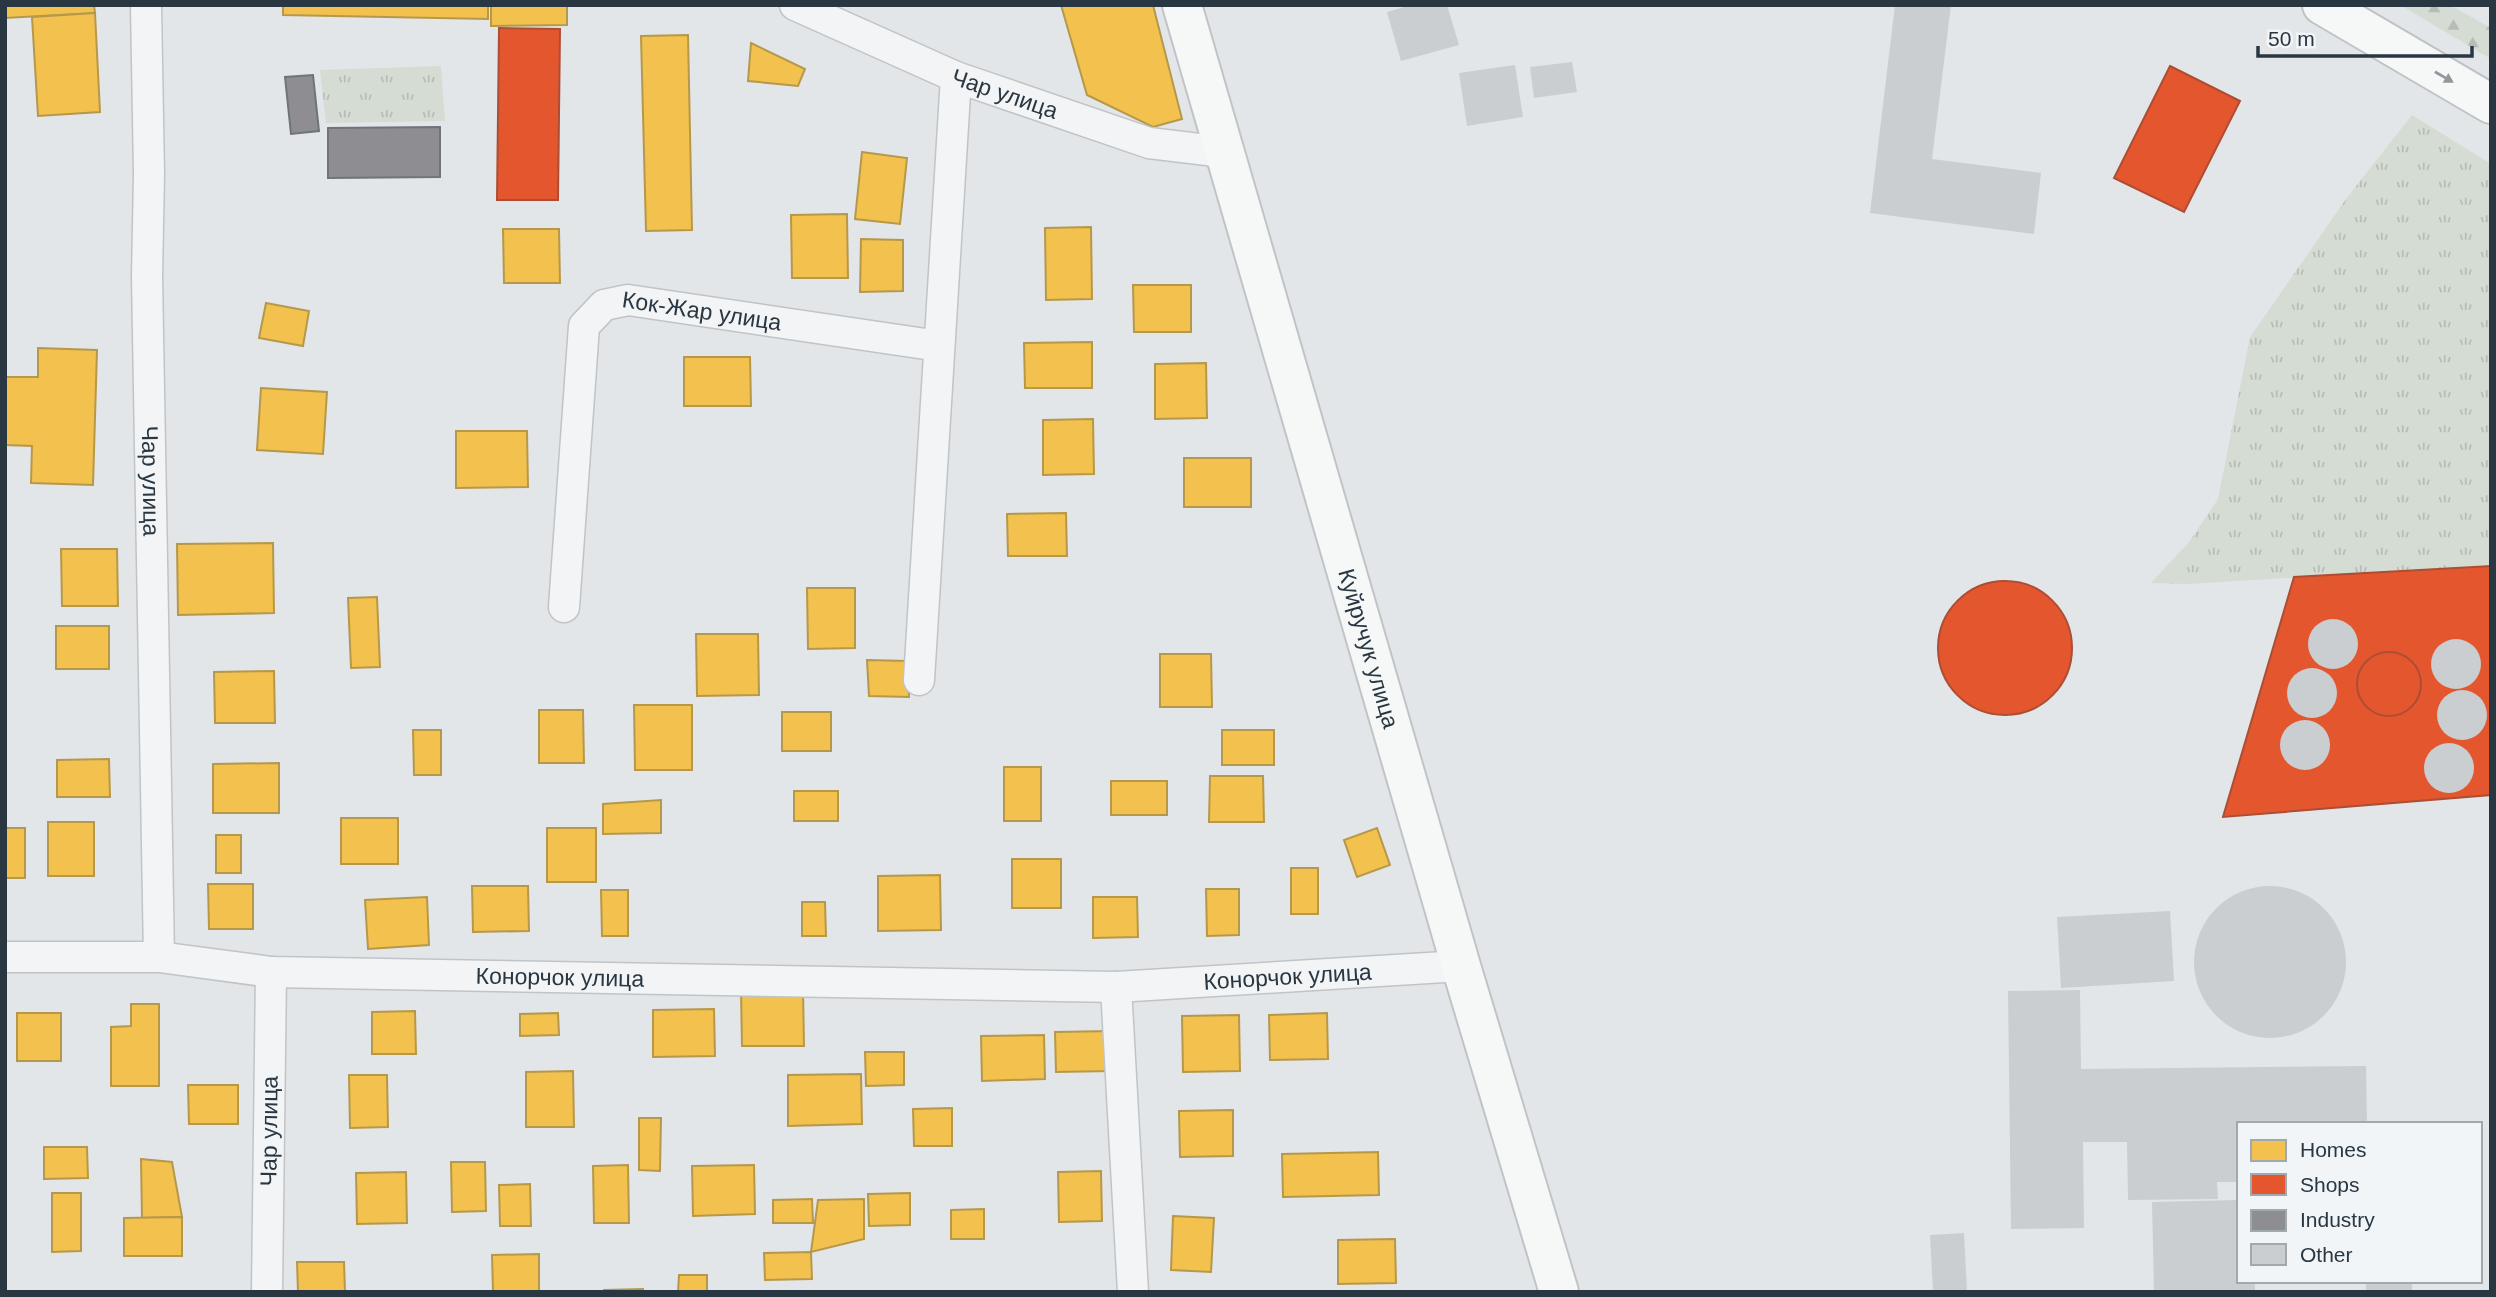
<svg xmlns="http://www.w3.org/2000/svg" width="2496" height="1297" font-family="Arial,sans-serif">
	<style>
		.grass { fill: url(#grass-tufts) }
		.forest { fill: url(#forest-firs) }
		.homes { fill: #f2c14e; stroke: #b6984b; stroke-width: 2 }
		.shops { fill: #e4572e; stroke: #ac4d34; stroke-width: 2 }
		.industry { fill: #8d8d92; stroke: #6f737a; stroke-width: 2 }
		.building { fill: #cbced1 }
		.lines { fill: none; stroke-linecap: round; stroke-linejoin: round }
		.street-casing { stroke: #c1c4c6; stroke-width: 33 }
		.secondary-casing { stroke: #c1c4c6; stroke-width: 42 }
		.primary-casing { stroke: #bfc3c6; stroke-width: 42 }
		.street { stroke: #f2f4f5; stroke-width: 30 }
		.secondary { stroke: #f6f7f7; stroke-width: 38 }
		.primary { stroke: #f6f7f7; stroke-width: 38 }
		.oneway { fill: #90979d }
		.labels { text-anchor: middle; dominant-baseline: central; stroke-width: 7; stroke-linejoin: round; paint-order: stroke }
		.street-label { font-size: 23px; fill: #293743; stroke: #f1f5f8 }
	</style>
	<defs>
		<pattern id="grass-tufts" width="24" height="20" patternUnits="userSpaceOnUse" patternTransform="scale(1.75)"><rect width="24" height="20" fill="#d5dcd3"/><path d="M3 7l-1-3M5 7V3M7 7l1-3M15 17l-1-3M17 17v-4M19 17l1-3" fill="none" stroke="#b7bdb6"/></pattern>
		<pattern id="forest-firs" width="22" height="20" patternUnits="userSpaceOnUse" patternTransform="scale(1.75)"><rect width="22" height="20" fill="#d5dcd3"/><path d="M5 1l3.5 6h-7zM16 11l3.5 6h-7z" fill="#b7bdb6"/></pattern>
	</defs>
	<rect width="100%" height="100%" fill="#e3e6e8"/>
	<!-- grass -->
	<g class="grass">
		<path d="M441 66 445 121 326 123 320 70Z"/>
		<path d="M2412 115 2491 164V566L2188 584 2151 583 2189 542 2218 499 2250 337 2346 199Z"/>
	</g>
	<!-- forest -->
	<path class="forest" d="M2400 5H2450L2491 28V59Z"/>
	<!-- homes -->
	<g class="homes">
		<path d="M5 5H94L95 13 5 18Z"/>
		<path d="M283 5H488V19L283 15Z"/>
		<path d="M491 5H567V25L491 26Z"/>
		<path d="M1061 5H1153L1182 119 1153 127 1087 95Z"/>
		<path d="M95 13 100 112 38 116 32 17Z"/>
		<path d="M688 35 692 230 646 231 641 36Z"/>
		<path d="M751 43 805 69 798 86 748 81Z"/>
		<path d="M862 152 907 158 900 224 855 219Z"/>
		<path d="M847 214 848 278H792L791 215Z"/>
		<path d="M1091 227 1092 299 1046 300 1045 228Z"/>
		<path d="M503 229H559L560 283H504Z"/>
		<path d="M861 239 903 240V291L860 292Z"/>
		<path d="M1133 285H1191V332H1134Z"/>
		<path d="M266 303 309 311 303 346 259 338Z"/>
		<path d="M1092 342V388H1025L1024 343Z"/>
		<path d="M38 348 97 350 93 485 31 483 32 446 5 445V377H38Z"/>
		<path d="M684 357H750L751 406H684Z"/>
		<path d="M1206 363 1207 418 1155 419V364Z"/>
		<path d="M261 388 327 392 323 454 257 450Z"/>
		<path d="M1093 419 1094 474 1043 475V420Z"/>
		<path d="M456 431H527L528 487 456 488Z"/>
		<rect x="1184" y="458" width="67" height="49"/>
		<path d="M1066 513 1067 556H1008L1007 514Z"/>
		<path d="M273 543 274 613 178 615 177 544Z"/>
		<path d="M61 549H117L118 606H62Z"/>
		<path d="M807 588H855V648L808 649Z"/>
		<path d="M377 597 380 667 351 668 348 598Z"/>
		<rect x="56" y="626" width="53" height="43"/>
		<path d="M696 634H758L759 695 697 696Z"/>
		<path d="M1160 654H1211L1212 707H1160Z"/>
		<path d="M867 660 908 661 909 697 869 696Z"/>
		<path d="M274 671 275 723H215L214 672Z"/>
		<path d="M634 705H692V770H635Z"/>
		<path d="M539 710H583L584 763H539Z"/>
		<rect x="782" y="712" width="49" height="39"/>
		<path d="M413 730H441V775H414Z"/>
		<rect x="1222" y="730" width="52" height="35"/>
		<path d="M109 759 110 797H57V760Z"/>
		<path d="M279 763V813H213V764Z"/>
		<rect x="1004" y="767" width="37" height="54"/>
		<path d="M1210 776H1263L1264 822H1209Z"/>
		<rect x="1111" y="781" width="56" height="34"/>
		<rect x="794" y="791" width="44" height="30"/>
		<path d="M661 800V833L603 834V804Z"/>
		<rect x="341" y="818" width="57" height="46"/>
		<rect x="48" y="822" width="46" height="54"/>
		<rect x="5" y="828" width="20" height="50"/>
		<rect x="547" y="828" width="49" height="54"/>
		<path d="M1377 828 1390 865 1357 877 1344 840Z"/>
		<rect x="216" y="835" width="25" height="38"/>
		<rect x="1012" y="859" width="49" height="49"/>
		<rect x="1291" y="868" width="27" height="46"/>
		<path d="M940 875 941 930 878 931V876Z"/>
		<path d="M208 884H253V929H209Z"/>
		<path d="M472 886H528L529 931 473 932Z"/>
		<path d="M1206 889H1239V935L1207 936Z"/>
		<path d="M601 890H628V936H602Z"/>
		<path d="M427 897 429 945 368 949 365 900Z"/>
		<path d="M1093 897H1137L1138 937 1093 938Z"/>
		<path d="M802 902H825L826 936H802Z"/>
		<path d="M803 989 804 1046H742L741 990Z"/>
		<path d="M131 1004H159V1086H111V1027L131 1026Z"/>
		<path d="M714 1009 715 1056 653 1057V1010Z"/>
		<path d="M415 1011 416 1054H372V1012Z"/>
		<rect x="17" y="1013" width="44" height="48"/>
		<path d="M558 1013 559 1035 520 1036V1014Z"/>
		<path d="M1327 1013 1328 1059 1270 1060 1269 1015Z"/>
		<path d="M1239 1015 1240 1071 1183 1072 1182 1016Z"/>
		<path d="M1111 1031 1112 1071 1056 1072 1055 1032Z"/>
		<path d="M1044 1035 1045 1079 982 1081 981 1036Z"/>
		<path d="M865 1052H904V1085L866 1086Z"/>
		<path d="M573 1071 574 1127H526V1072Z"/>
		<path d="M861 1074 862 1124 788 1126V1075Z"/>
		<path d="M349 1075H387L388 1127 350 1128Z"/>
		<path d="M188 1085H238V1124H189Z"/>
		<path d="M952 1108V1146H914L913 1109Z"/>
		<path d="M1233 1110V1156L1180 1157 1179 1111Z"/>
		<path d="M639 1118H661L660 1171 639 1170Z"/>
		<path d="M44 1147H87L88 1178 44 1179Z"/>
		<path d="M1378 1152 1379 1195 1283 1197 1282 1154Z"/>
		<path d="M141 1159 172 1162 182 1217 142 1218Z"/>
		<path d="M451 1162H485L486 1211 452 1212Z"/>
		<path d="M628 1165 629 1223H594L593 1166Z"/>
		<path d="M754 1165 755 1214 693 1216 692 1166Z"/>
		<path d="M1101 1171 1102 1221 1059 1222 1058 1172Z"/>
		<path d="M406 1172 407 1223 357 1224 356 1173Z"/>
		<path d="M530 1184 531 1226H500L499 1185Z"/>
		<path d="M52 1193H81V1251L52 1252Z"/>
		<path d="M910 1193V1225L869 1226 868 1194Z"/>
		<path d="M812 1199 813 1223H773V1200Z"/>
		<path d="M864 1199V1239L811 1252 818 1200Z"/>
		<path d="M984 1209V1239H951V1210Z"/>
		<path d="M1173 1216 1214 1218 1211 1272 1171 1270Z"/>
		<path d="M182 1217V1256H124V1218Z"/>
		<path d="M1395 1239 1396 1283 1338 1284V1240Z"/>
		<path d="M811 1252 812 1279 765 1280 764 1253Z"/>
		<path d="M539 1254V1292H493L492 1255Z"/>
		<path d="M297 1262H344L345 1292H298Z"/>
		<path d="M679 1275H707V1292H678Z"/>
		<path d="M643 1289V1292H604V1290Z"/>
	</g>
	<!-- shops -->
	<g class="shops">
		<path d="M499 28 560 29 558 200H497Z"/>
		<path d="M2170 66 2240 101 2184 212 2114 178Z"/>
		<path d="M2491 566V795L2223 817 2294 577Z"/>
		<circle cx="2005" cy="648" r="67"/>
		<circle cx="2389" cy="684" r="32"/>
	</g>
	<!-- industry -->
	<g class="industry">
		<path d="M313 75 319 131 291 134 285 77Z"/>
		<path d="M440 127V177L328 178V128Z"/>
	</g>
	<!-- building -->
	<g class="building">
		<path d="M1411 5H1447L1459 45 1401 61 1387 12Z"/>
		<path d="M1895 5H1951L1932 159 2041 173 2034 234 1870 213Z"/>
		<path d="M1572 62 1577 92 1534 98 1530 67Z"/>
		<path d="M1515 65 1523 117 1467 126 1459 73Z"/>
		<circle cx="2333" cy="644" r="25"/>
		<circle cx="2456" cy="664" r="25"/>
		<circle cx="2312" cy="693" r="25"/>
		<circle cx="2462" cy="715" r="25"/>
		<circle cx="2305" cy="745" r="25"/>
		<circle cx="2449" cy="768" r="25"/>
		<circle cx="2270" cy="962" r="76"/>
		<path d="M2170 911 2174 981 2061 988 2057 917Z"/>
		<path d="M2080 990 2081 1069 2366 1066 2367 1124H2239V1182H2217L2218 1199 2128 1200 2127 1142H2083L2084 1228 2011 1229 2008 991Z"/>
		<path d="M2239 1200V1281H2255V1292H2154L2152 1202Z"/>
		<path d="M1964 1233 1967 1292H1933L1930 1235Z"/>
		<rect x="2366" y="1281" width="46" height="11"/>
	</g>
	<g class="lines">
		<!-- street casing -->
		<g class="street-casing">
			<g id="street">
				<path id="s1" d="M146 5 149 174 147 276 159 957"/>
				<path id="s2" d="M795 5 956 77 1149 143 1224 152"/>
				<path id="s3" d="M564 607 584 326 604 305 628 300 939 346"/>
				<path d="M919 680 956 77"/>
				<path id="s4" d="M5 957H159L271 972 1116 987 1461 966"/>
				<path d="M1116 987 1133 1292"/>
				<path id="s5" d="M267 1292 271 972"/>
			</g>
		</g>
		<!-- secondary casing -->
		<g class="secondary-casing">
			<g id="secondary">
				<path id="s6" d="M1182 5 1461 966 1559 1292"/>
			</g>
		</g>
		<!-- primary casing -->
		<g class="primary-casing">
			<path id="primary" d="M2322 5 2491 104"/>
		</g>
		<!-- street -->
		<use href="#street" class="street"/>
		<!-- secondary -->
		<use href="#secondary" class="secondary"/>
		<!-- primary -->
		<use href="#primary" class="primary"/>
	</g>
	<!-- one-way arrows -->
	<defs><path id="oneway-solid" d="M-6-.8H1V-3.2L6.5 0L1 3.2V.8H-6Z" transform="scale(1.75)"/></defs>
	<use class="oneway" href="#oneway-solid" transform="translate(2444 77) rotate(30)"/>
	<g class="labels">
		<!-- street labels -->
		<g class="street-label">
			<text stroke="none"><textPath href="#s2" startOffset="228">Чар улица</textPath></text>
			<text stroke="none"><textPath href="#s3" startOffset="410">Кок-Жар улица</textPath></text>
			<text stroke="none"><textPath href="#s1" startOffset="476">Чар улица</textPath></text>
			<text stroke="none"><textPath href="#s6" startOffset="670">Куйручук улица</textPath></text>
			<text stroke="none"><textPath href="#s4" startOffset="556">Конорчок улица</textPath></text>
			<text stroke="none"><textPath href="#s4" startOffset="1284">Конорчок улица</textPath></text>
			<text stroke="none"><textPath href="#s5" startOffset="161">Чар улица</textPath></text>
		</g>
	</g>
	<!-- border -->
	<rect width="2496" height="1297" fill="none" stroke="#293743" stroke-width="14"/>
	<!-- legend -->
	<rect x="2237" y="1122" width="245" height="161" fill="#f1f5f8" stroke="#a1a9b0" stroke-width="2"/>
	<rect x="2251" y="1140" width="35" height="21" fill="#f2c14e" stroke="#a1a9b0" stroke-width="2"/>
	<text x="2300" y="1157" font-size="21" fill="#293743">Homes</text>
	<rect x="2251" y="1174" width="35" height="21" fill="#e4572e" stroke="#a1a9b0" stroke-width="2"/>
	<text x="2300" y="1192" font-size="21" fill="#293743">Shops</text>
	<rect x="2251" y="1210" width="35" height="21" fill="#8d8d92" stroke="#a1a9b0" stroke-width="2"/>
	<text x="2300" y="1227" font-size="21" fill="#293743">Industry</text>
	<rect x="2251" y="1244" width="35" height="21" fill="#cbced1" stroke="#a1a9b0" stroke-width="2"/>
	<text x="2300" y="1262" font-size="21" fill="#293743">Other</text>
	<!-- scale -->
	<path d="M2258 46v10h214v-10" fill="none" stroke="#293743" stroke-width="3.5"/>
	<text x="2268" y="46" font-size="21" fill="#293743" stroke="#f1f5f8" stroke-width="5" paint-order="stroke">50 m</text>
</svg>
